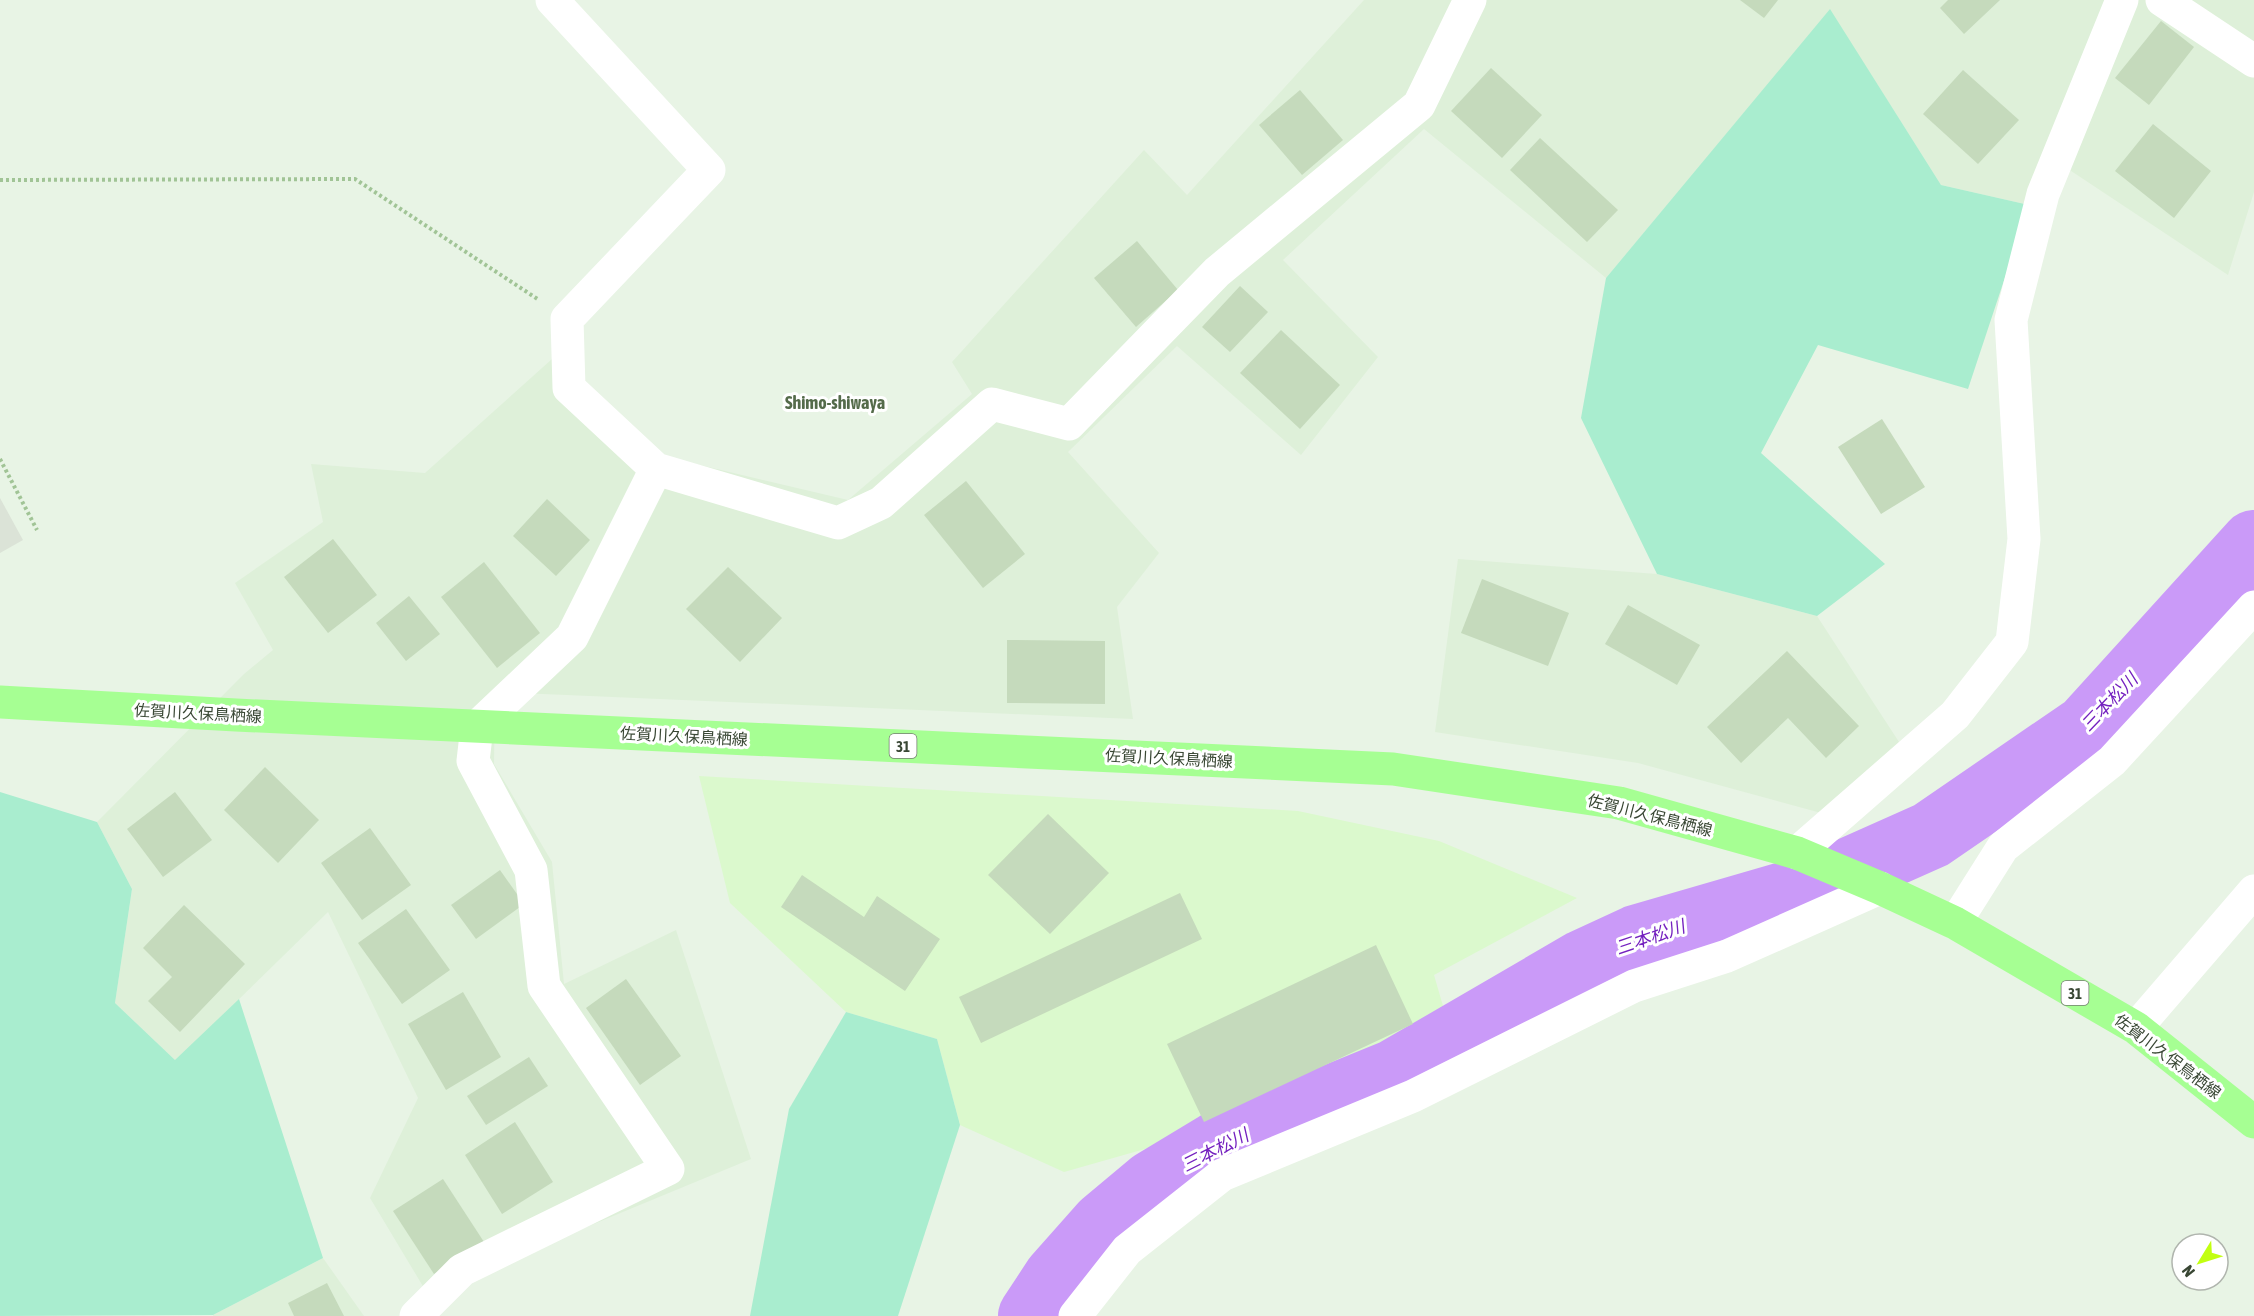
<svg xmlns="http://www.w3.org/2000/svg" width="2254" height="1316" font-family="'Asap Condensed','Noto Sans JP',sans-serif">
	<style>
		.residential { fill: #def0d9 }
		.commercial { fill: #dbf9cd }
		.industrial { fill: #dbe3d7 }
		.green { fill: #a9edcf }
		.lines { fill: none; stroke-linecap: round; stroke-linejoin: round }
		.river { stroke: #ca9af8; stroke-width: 68 }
		.building { fill: #c5dabc }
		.path { stroke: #a1c496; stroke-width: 4; stroke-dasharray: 3 3; stroke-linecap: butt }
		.minor { stroke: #fff; stroke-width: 33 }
		.primary { stroke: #a6ff93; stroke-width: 33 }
		.labels { text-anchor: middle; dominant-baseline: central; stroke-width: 6; stroke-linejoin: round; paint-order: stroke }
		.shield { fill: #fff; stroke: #747e71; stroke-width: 1.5 }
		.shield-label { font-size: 15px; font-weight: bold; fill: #394734 }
		.street-label { font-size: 16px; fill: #394734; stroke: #fff }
		.neighbourhood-label { font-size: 18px; font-weight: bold; fill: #546b4a; stroke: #fff }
		.water-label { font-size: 18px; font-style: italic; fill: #7421bf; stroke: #fff }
	</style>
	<rect width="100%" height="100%" fill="#e8f4e5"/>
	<!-- residential -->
	<g class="residential">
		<path d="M1364 0H2254V192L2228 275 2047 155 2029 205 1941 185 1830 10 1606 278 1424 129 1283 260 1378 357 1301 455 1177 346 1068 452 1159 553 1117 607 1133 719 495 692 494 764 552 862 564 984 676 930 751 1159 427 1293 370 1198 418 1098 328 912 176 1061 115 1003 132 889 97 822 244 674 273 650 235 583 323 522 311 464 425 473 552 359 662 456 848 500 972 394 952 362 1144 150 1187 195Z"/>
		<path d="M1458 559 1657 574 1817 616 1914 765 1854 822 1638 763 1435 732Z"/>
		<path d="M323 1258 364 1316H213V1315Z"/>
	</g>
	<!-- commercial -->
	<path class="commercial" d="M699 776 1298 811 1439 841 1577 898 1434 975 1457 1054 1202 1170 1159 1145 1064 1172 960 1125 937 1039 846 1012 730 903Z"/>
	<!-- industrial -->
	<path class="industrial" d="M0 498 23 540 0 553Z"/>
	<!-- green -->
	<g class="green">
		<path d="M1830 9 1941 185 2029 205 1968 389 1818 345 1761 453 1885 564 1817 616 1657 574 1581 418 1606 278Z"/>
		<path d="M0 792 97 822 132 889 115 1003 175 1060 239 999 323 1258 213 1315 0 1316Z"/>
		<path d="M846 1012 937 1039 960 1125 898 1316H750L789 1109Z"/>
	</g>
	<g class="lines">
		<!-- river -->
		<path class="river" d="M1032 1316 1057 1278 1104 1225 1153 1184 1216 1146 1395 1073 1584 963 1636 939 1812 888 1931 835 2087 728 2254 544"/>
	</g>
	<!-- building -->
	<g class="building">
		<path d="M1740 0H1778L1764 18Z"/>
		<path d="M1948 0H2000L1964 34 1940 8Z"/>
		<path d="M2161 21 2194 47 2149 105 2115 78Z"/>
		<path d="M1491 68 1542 115 1502 158 1451 111Z"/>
		<path d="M1963 70 2019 120 1978 164 1923 114Z"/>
		<path d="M1300 90 1343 140 1302 175 1259 125Z"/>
		<path d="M2153 124 2211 171 2174 218 2115 171Z"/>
		<path d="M1540 138 1618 210 1587 242 1510 170Z"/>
		<path d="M1137 241 1178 290 1136 327 1094 278Z"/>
		<path d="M1240 286 1268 312 1230 352 1202 327Z"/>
		<path d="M1281 330 1340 385 1300 429 1240 373Z"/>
		<path d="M1882 419 1925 487 1881 514 1838 447Z"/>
		<path d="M966 481 1025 554 983 588 924 515Z"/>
		<path d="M547 499 590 540 556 576 513 536Z"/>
		<path d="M333 539 377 595 328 633 284 577Z"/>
		<path d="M484 562 540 633 497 668 441 597Z"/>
		<path d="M728 567 782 618 740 662 686 609Z"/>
		<path d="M1482 579 1569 613 1548 666 1461 633Z"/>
		<path d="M409 596 440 634 406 661 376 623Z"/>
		<path d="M1628 605 1700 645 1677 685 1605 644Z"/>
		<path d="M1007 640 1105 641V704L1007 703Z"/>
		<path d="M1787 651 1859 726 1826 758 1788 718 1741 763 1707 727Z"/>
		<path d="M265 767 319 820 278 863 224 810Z"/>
		<path d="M175 792 212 840 163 877 127 829Z"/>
		<path d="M1048 814 1109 873 1050 934 988 875Z"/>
		<path d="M370 828 411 885 362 920 321 863Z"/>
		<path d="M500 870 524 904 476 939 451 905Z"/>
		<path d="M802 875 864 917 877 896 940 939 905 991 781 907Z"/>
		<path d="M1180 893 1202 939 981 1043 959 997Z"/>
		<path d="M184 905 245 964 180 1032 148 1001 172 977 143 948Z"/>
		<path d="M406 909 450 970 402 1004 358 943Z"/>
		<path d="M1376 945 1413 1024 1204 1122 1167 1044Z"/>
		<path d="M626 979 681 1056 640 1085 586 1008Z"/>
		<path d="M463 992 501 1057 446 1090 408 1024Z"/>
		<path d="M529 1057 548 1086 486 1125 467 1096Z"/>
		<path d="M515 1122 553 1182 502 1214 465 1155Z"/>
		<path d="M443 1179 484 1242 434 1274 393 1211Z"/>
		<path d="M327 1283 344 1316H294L288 1303Z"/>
	</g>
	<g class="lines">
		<!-- path -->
		<g class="path">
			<path d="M0 180 355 179 539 300"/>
			<path d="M0 459 37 530"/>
		</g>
		<!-- minor -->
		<g class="minor">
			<path d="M552 0 709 170 567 319 569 388 656 469 838 523 881 503 992 404 1069 424 1217 272 1419 105 1470 0"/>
			<path d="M2162 0 2254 61"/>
			<path d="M1797 853 1955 715 2012 642 2024 539 2011 320 2043 194 2122 0"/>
			<path d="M1955 923 2003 847 2112 761 2254 607"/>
			<path d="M2136 1028 2254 891"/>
			<path d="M416 1316 462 1270 668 1169 544 986 531 870 473 761 477 727 572 637 656 469"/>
			<path d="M1075 1316 1127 1250 1222 1175 1413 1096 1634 986 1727 956 1880 888"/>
		</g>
		<!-- primary -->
		<path class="primary" d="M0 702 236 715 1393 769 1619 803 1797 853 1880 888 1955 923 2136 1028 2254 1122"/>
	</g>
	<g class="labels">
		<!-- shield labels -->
		<g class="shield">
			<rect x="889.5" y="734" width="27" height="24" rx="4.5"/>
			<rect x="2061.5" y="981" width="27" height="24" rx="4.5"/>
		</g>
		<g class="shield-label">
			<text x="903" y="746">31</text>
			<text x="2075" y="993">31</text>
		</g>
		<!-- street labels -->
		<g class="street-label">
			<text transform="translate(198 713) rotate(3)">佐賀川久保鳥栖線</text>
			<text transform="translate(684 736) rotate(3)">佐賀川久保鳥栖線</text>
			<text transform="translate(1169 758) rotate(3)">佐賀川久保鳥栖線</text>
			<text transform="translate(1650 815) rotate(14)">佐賀川久保鳥栖線</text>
			<text transform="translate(2168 1056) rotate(37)">佐賀川久保鳥栖線</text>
		</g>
		<!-- neighbourhood labels -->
		<g class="neighbourhood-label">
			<text x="835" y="402">Shimo-shiwaya</text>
		</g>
		<!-- water labels -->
		<g class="water-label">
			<text transform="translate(2109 702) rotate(-46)">三本松川</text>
			<text transform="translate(1650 937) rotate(-19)">三本松川</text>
			<text transform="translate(1215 1150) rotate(-27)">三本松川</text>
		</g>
	</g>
	<!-- north arrow -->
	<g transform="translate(2200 1262) rotate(232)"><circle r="28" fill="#ffffff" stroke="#b0b5ae" stroke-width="1.5"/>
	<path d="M0-4.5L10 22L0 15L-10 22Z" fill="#c2ff11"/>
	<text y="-9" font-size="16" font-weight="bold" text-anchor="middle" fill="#394734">N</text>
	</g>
</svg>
